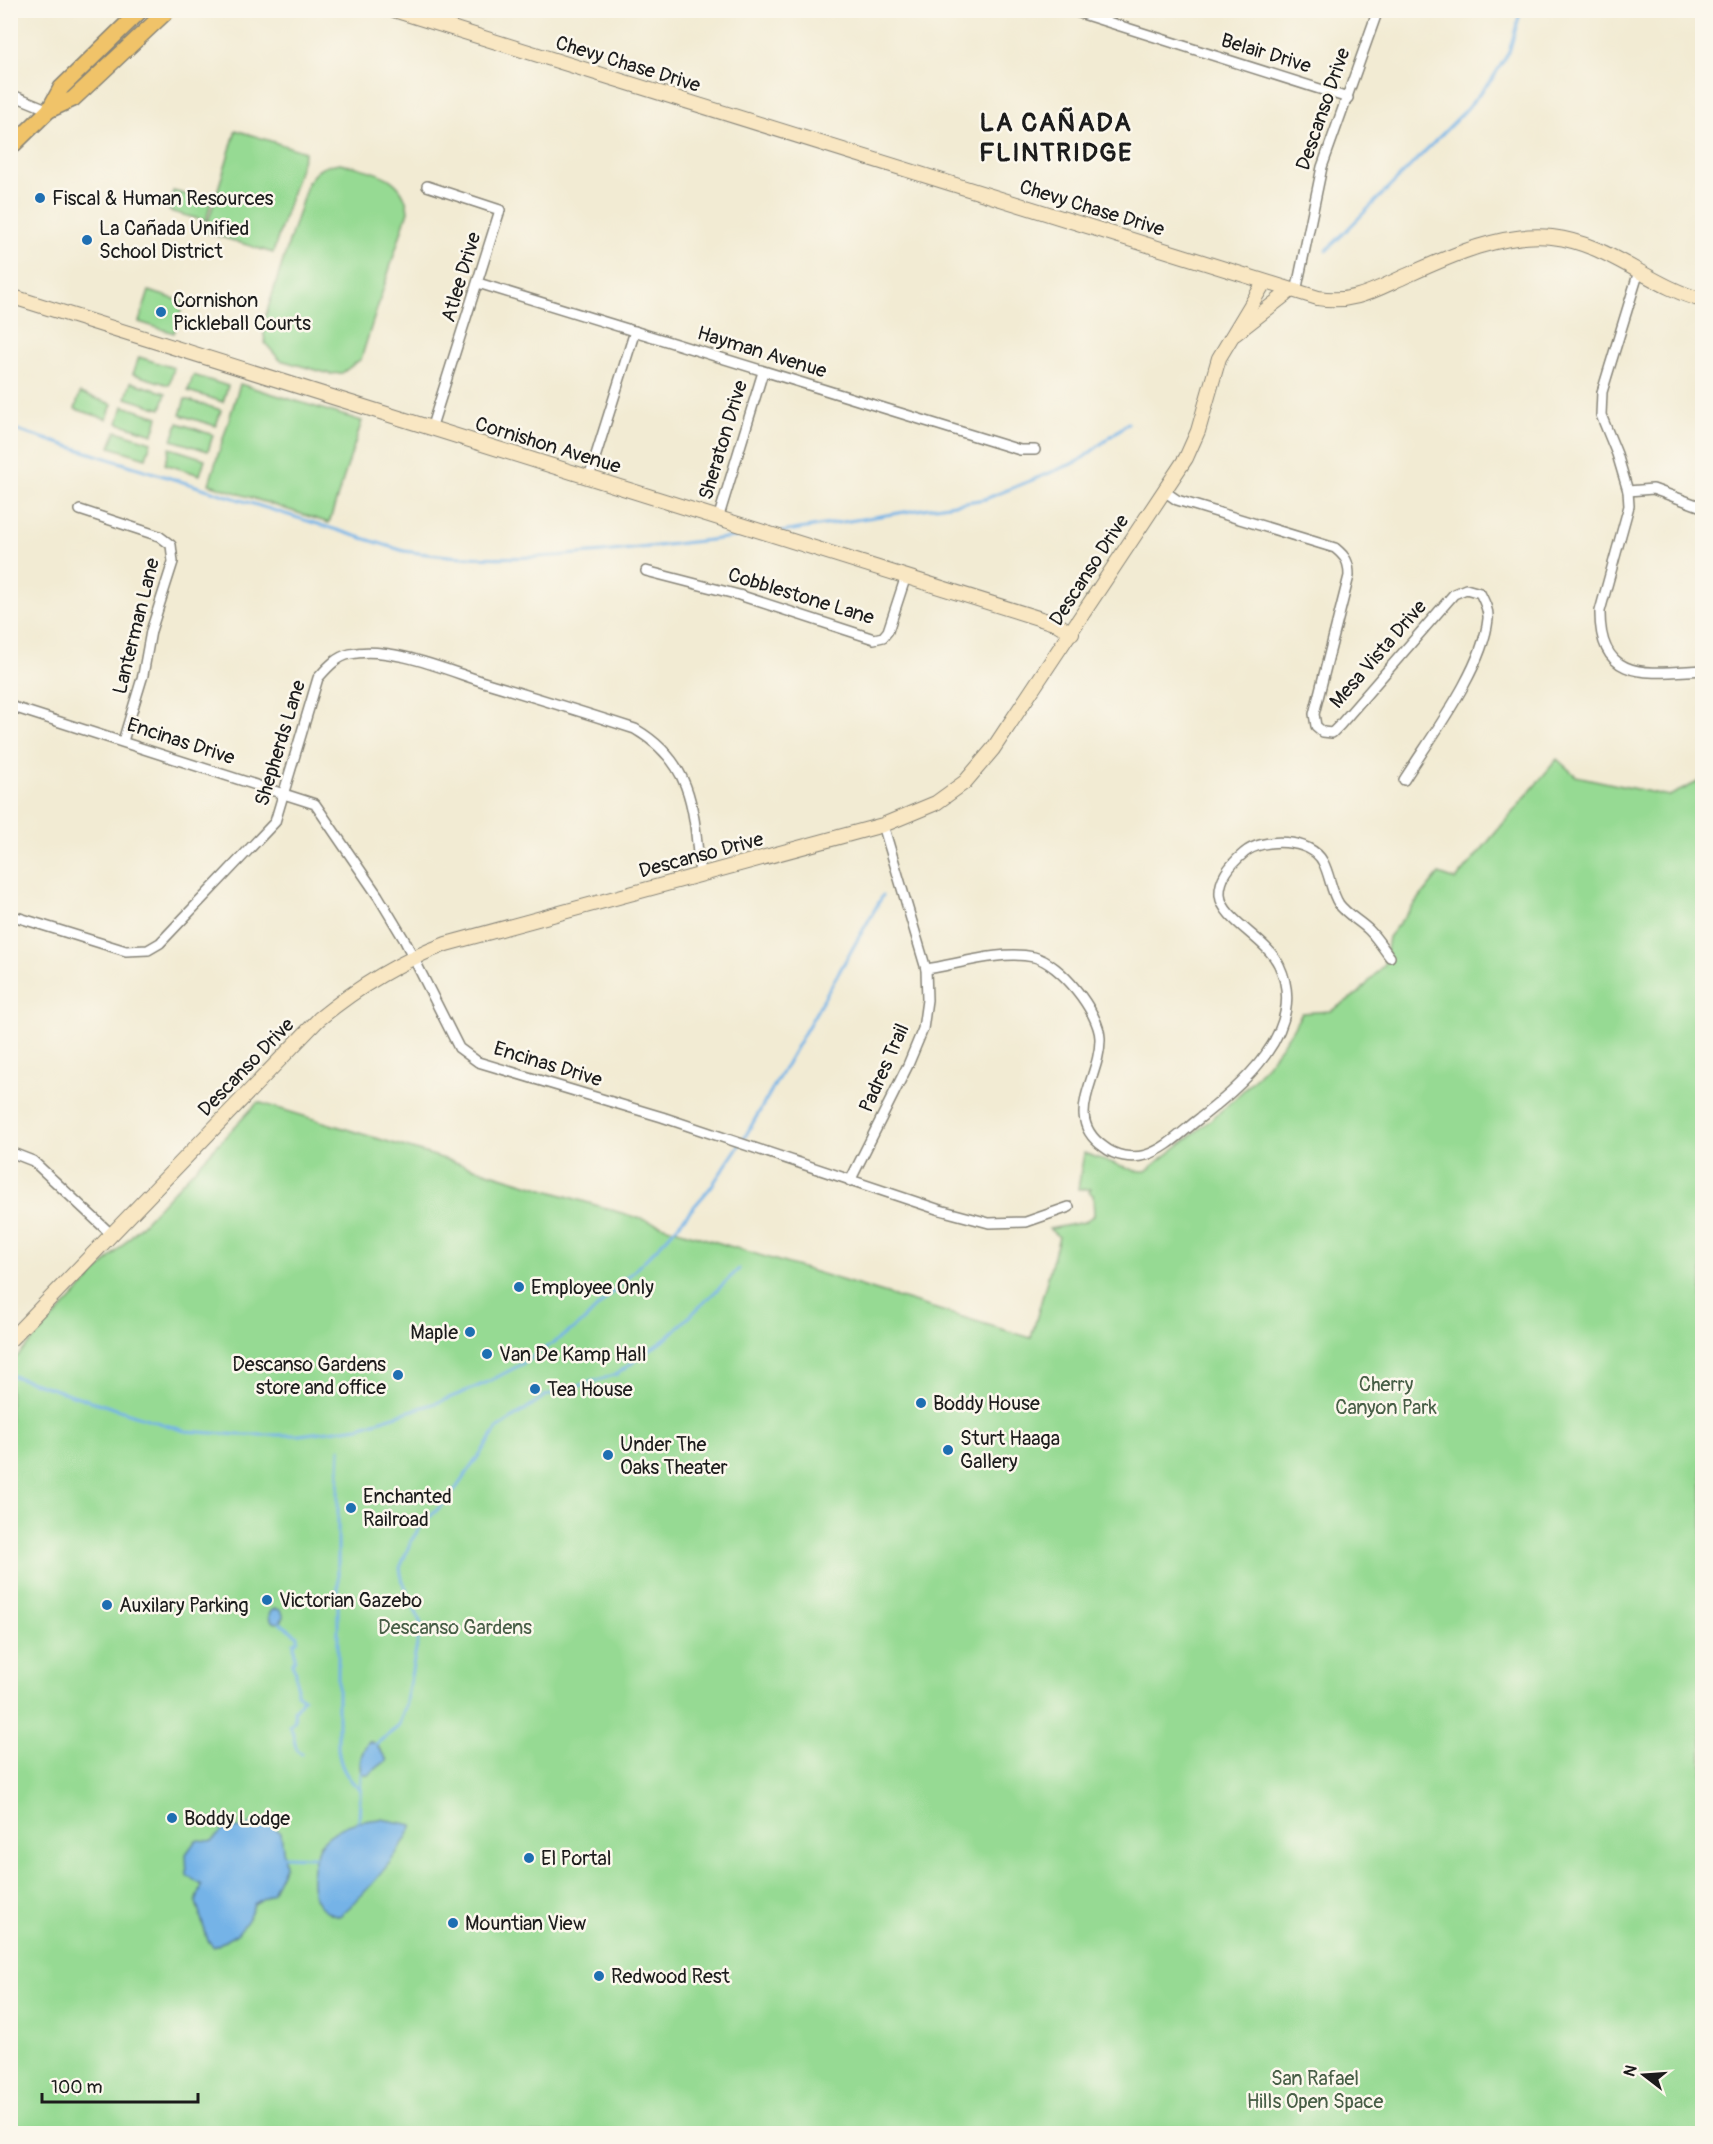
<svg xmlns="http://www.w3.org/2000/svg" width="1713" height="2144" font-family="Pangolin,sans-serif">
	<style>
		.green { fill: #96da93; stroke: #597b58; stroke-width: 1.5 }
		.water { fill: #74b3e7; stroke: #486882; stroke-width: 1.5 }
		.lines { fill: none; stroke-linecap: round; stroke-linejoin: round }
		.stream { stroke: #74b3e7; stroke-width: 3 }
		.street-casing { stroke: #878478; stroke-width: 12 }
		.secondary-casing { stroke: #878478; stroke-width: 16 }
		.primary-casing { stroke: #878478; stroke-width: 18 }
		.street { stroke: #fff; stroke-width: 9 }
		.secondary { stroke: #f9e7c3; stroke-width: 14 }
		.primary { stroke: #f0c369; stroke-width: 15 }
		.poi-dot { fill: #1f6fb2; stroke: #fbf7ec; stroke-width: 2 }
		.labels { text-anchor: middle; dominant-baseline: central; stroke-width: 5; stroke-linejoin: round; paint-order: stroke }
		.street-label { font-size: 20px; fill: #1c1c1c; stroke: #fbf7ec }
		.poi-label { font-size: 20px; fill: #1c1c1c; stroke: #fbf7ec; text-anchor: start }
		.park-label { font-size: 20px; fill: #475e46; stroke: #fbf7ec }
		.district-label { font-size: 26px; font-weight: bold; letter-spacing: 1.5px; fill: #1c1c1c; stroke: #fbf7ec }
	</style>
	<rect width="100%" height="100%" fill="#fbf7ec"/>
	<filter id="ink" filterUnits="userSpaceOnUse"><feTurbulence type="fractalNoise" baseFrequency=".0167" numOctaves="2"/><feDisplacementMap in="SourceGraphic" scale="12" xChannelSelector="R" yChannelSelector="G"/><feConvolveMatrix kernelMatrix="1 2 1 2 8 2 1 2 1" color-interpolation-filters="sRGB"/></filter>
	<filter id="wash" filterUnits="userSpaceOnUse"><feTurbulence type="fractalNoise" baseFrequency=".008" numOctaves="4" result="noise"/><feDisplacementMap in="SourceGraphic" scale="24" xChannelSelector="R" yChannelSelector="G"/><feGaussianBlur stdDeviation="1.35" result="paint"/><feColorMatrix in="noise" values="0 0 0 0 0 0 0 0 0 0 0 0 0 0 0 0 0 1.4 0 .05"/><feComposite in="paint" operator="in"/></filter>
	<g filter="url(#wash)">
		<rect width="100%" height="100%" fill="#f2ebd3"/>
		<!-- green -->
		<g class="green">
			<path d="M236 130 305 152 273 253 205 232Z"/>
			<path d="M340 163C370 171 404 174 408 211L361 359 342 373 330 374 280 360 265 343 263 324 308 182C316 169 325 165 340 163Z"/>
			<path d="M173 191 211 201 206 221 169 211Z"/>
			<path d="M149 291 184 302 174 333 139 322Z"/>
			<path d="M139 357 174 368 169 385 133 374Z"/>
			<path d="M193 375 228 386 223 402 188 391Z"/>
			<path d="M131 382 166 393 161 409 126 398Z"/>
			<path d="M240 384 362 421 329 523 209 484Z"/>
			<path d="M80 393 112 404 107 419 75 409Z"/>
			<path d="M185 399 221 410 216 426 180 415Z"/>
			<path d="M123 406 158 417 153 434 118 423Z"/>
			<path d="M178 423 213 435 208 451 172 440Z"/>
			<path d="M116 431 151 442 146 458 110 447Z"/>
			<path d="M170 448 205 459 200 475 165 464Z"/>
			<path d="M1557 759 1576 776 1669 796 1702 780V2133H11L10 1364 258 1102 1031 1338 1059 1237 1049 1229 1084 1222 1094 1215 1093 1195 1089 1192 1091 1189H1078L1084 1153 1136 1171H1146C1209 1122 1263 1084 1302 1013L1331 1011 1359 993 1384 964 1388 937 1439 874 1456 880Z"/>
		</g>
		<!-- water -->
		<g class="water">
			<circle cx="276" cy="1616" r="7"/>
			<path d="M369 1741 376 1744 387 1760 368 1775 361 1773C358 1761 362 1751 369 1741Z"/>
			<path d="M381 1819 413 1825C398 1857 366 1893 340 1916 309 1910 308 1881 316 1856 317 1851 318 1846 321 1843 339 1824 358 1821 381 1819Z"/>
			<path d="M254 1821 270 1823 281 1833 285 1866 272 1893 254 1904 248 1920 237 1934 214 1947 208 1941 196 1902 202 1885 187 1876 186 1854 196 1840 212 1841 225 1828H246Z"/>
		</g>
		<g class="lines">
			<!-- stream -->
			<g class="stream">
				<path d="M1326 251 1464 112 1492 79 1509 52 1521 10"/>
				<path d="M10 428 404 551C519 569 639 547 753 535"/>
				<path d="M781 532 985 499 1079 461 1128 423"/>
				<path d="M10 1375 185 1431 240 1435H299L359 1427 439 1402 486 1383 522 1364 582 1323 666 1239 711 1187 746 1135 883 895"/>
				<path d="M340 1449 338 1493V1748C340 1767 346 1776 359 1789"/>
				<path d="M280 1623 298 1636V1640L294 1643 295 1659 292 1664 296 1672 297 1693 304 1698 294 1711 295 1720 289 1726C297 1734 291 1748 302 1754"/>
				<path d="M376 1744 398 1727 405 1707 421 1624 402 1579 400 1568 411 1541 421 1526 450 1497 498 1428 545 1396 617 1374 668 1337 739 1269"/>
				<path d="M359 1821 361 1773"/>
				<path d="M284 1856 315 1857"/>
			</g>
		</g>
	</g>
	<g filter="url(#ink)">
		<g class="lines">
			<!-- street casing -->
			<g class="street-casing">
				<g id="street">
					<path d="M1070 10 1348 98"/>
					<path d="M10 94 49 110"/>
					<path d="M427 186 500 210 431 429"/>
					<path d="M1639 271 1602 392 1601 415 1617 454 1628 491 1629 506 1600 611C1599 684 1649 673 1702 670"/>
					<path d="M478 283 1020 450H1035"/>
					<path d="M1296 292 1322 167 1378 10"/>
					<path d="M589 477 635 331"/>
					<path d="M1164 491 1177 500 1335 548C1346 557 1349 562 1349 576L1314 714 1316 726 1323 732 1332 733 1340 725 1454 594 1466 589 1480 593C1484 601 1489 610 1488 619 1483 669 1431 737 1404 780"/>
					<path d="M1628 491 1653 489 1702 507"/>
					<path d="M80 510 159 536 171 545 173 562 151 631 143 675 123 741"/>
					<path d="M718 519 763 372"/>
					<path d="M646 571 739 595 874 639 883 637 888 631 906 576"/>
					<path d="M10 706 315 804 378 896 405 941 459 1048 478 1062 662 1117 940 1210 989 1223 1026 1222 1069 1207"/>
					<path d="M10 915 126 951 148 950 160 943 275 822 318 678C327 668 336 657 350 654 390 645 449 671 487 683 537 698 586 713 635 729 695 764 694 813 700 876"/>
					<path d="M926 969C959 964 1001 950 1034 957 1060 963 1099 1012 1100 1038 1101 1078 1061 1117 1104 1147 1115 1156 1131 1159 1146 1155 1165 1149 1180 1134 1195 1122 1240 1087 1310 1030 1279 965 1266 938 1222 920 1220 895 1219 878 1232 863 1244 853 1262 837 1311 838 1323 862 1330 875 1331 892 1339 904 1346 914 1360 921 1369 930 1377 938 1383 948 1390 957"/>
					<path d="M10 1152 33 1161 111 1234"/>
					<path d="M850 1181 908 1065 923 1029 927 1000 926 969 883 825"/>
				</g>
			</g>
			<!-- secondary casing -->
			<g class="secondary-casing">
				<g id="secondary">
					<path d="M394 10 1318 298C1354 304 1376 289 1408 275 1452 255 1503 232 1552 237 1608 243 1650 286 1702 300"/>
					<path d="M10 296 1057 624 1072 633"/>
					<path d="M1235 334 1290 291"/>
					<path d="M10 1340 319 1019C358 987 398 962 446 944L883 825 936 803 965 782 993 749 1186 458 1198 431 1219 358 1264 283"/>
				</g>
			</g>
			<!-- primary casing -->
			<g class="primary-casing">
				<g id="primary">
					<path d="M49 110 73 99 168 10"/>
					<path d="M10 148 49 110 61 88 141 10"/>
				</g>
			</g>
			<!-- street -->
			<use href="#street" class="street"/>
			<!-- secondary -->
			<use href="#secondary" class="secondary"/>
			<!-- primary -->
			<use href="#primary" class="primary"/>
		</g>
	</g>
	<!-- markers -->
	<g class="poi-dot">
		<circle cx="40" cy="198" r="6"/>
		<circle cx="87" cy="240" r="6"/>
		<circle cx="161" cy="312" r="6"/>
		<circle cx="519" cy="1287" r="6"/>
		<circle cx="470" cy="1332" r="6"/>
		<circle cx="487" cy="1354" r="6"/>
		<circle cx="398" cy="1375" r="6"/>
		<circle cx="535" cy="1389" r="6"/>
		<circle cx="921" cy="1403" r="6"/>
		<circle cx="948" cy="1450" r="6"/>
		<circle cx="608" cy="1455" r="6"/>
		<circle cx="351" cy="1508" r="6"/>
		<circle cx="267" cy="1600" r="6"/>
		<circle cx="107" cy="1605" r="6"/>
		<circle cx="172" cy="1818" r="6"/>
		<circle cx="529" cy="1858" r="6"/>
		<circle cx="453" cy="1923" r="6"/>
		<circle cx="599" cy="1976" r="6"/>
	</g>
	<g class="labels">
		<!-- street labels -->
		<g class="street-label">
			<text transform="translate(1266 53) rotate(17)">Belair Drive</text>
			<text transform="translate(628 64) rotate(17)">Chevy Chase Drive</text>
			<text transform="translate(1323 109) rotate(-71)">Descanso Drive</text>
			<text transform="translate(1092 208) rotate(17)">Chevy Chase Drive</text>
			<text transform="translate(461 277) rotate(-73)">Atlee Drive</text>
			<text transform="translate(762 352) rotate(17)">Hayman Avenue</text>
			<text transform="translate(723 440) rotate(-73)">Sheraton Drive</text>
			<text transform="translate(548 445) rotate(17)">Cornishon Avenue</text>
			<text transform="translate(1089 570) rotate(-57)">Descanso Drive</text>
			<text transform="translate(801 596) rotate(17)">Cobblestone Lane</text>
			<text transform="translate(136 626) rotate(-76)">Lanterman Lane</text>
			<text transform="translate(1378 654) rotate(-49)">Mesa Vista Drive</text>
			<text transform="translate(181 741) rotate(18)">Encinas Drive</text>
			<text transform="translate(280 743) rotate(-73)">Shepherds Lane</text>
			<text transform="translate(701 855) rotate(-15)">Descanso Drive</text>
			<text transform="translate(548 1064) rotate(17)">Encinas Drive</text>
			<text transform="translate(246 1067) rotate(-46)">Descanso Drive</text>
			<text transform="translate(884 1068) rotate(-66)">Padres Trail</text>
		</g>
		<!-- poi labels -->
		<g class="poi-label">
			<text x="52" y="198">Fiscal &amp; Human Resources</text>
			<text x="99" y="228">La Cañada Unified<tspan x="99" dy="23">School District</tspan></text>
			<text x="173" y="300">Cornishon<tspan x="173" dy="23">Pickleball Courts</tspan></text>
			<text x="531" y="1287">Employee Only</text>
			<text x="458" y="1332" text-anchor="end">Maple</text>
			<text x="499" y="1354">Van De Kamp Hall</text>
			<text x="386" y="1364" text-anchor="end">Descanso Gardens<tspan x="386" dy="23">store and office</tspan></text>
			<text x="547" y="1389">Tea House</text>
			<text x="933" y="1403">Boddy House</text>
			<text x="960" y="1438">Sturt Haaga<tspan x="960" dy="23">Gallery</tspan></text>
			<text x="620" y="1444">Under The<tspan x="620" dy="23">Oaks Theater</tspan></text>
			<text x="363" y="1496">Enchanted<tspan x="363" dy="23">Railroad</tspan></text>
			<text x="279" y="1600">Victorian Gazebo</text>
			<text x="119" y="1605">Auxilary Parking</text>
			<text x="184" y="1818">Boddy Lodge</text>
			<text x="541" y="1858">El Portal</text>
			<text x="465" y="1923">Mountian View</text>
			<text x="611" y="1976">Redwood Rest</text>
		</g>
		<!-- park labels -->
		<g class="park-label">
			<text x="1386" y="1384">Cherry<tspan x="1386" dy="23">Canyon Park</tspan></text>
			<text x="455" y="1627">Descanso Gardens</text>
			<text x="1315" y="2078">San Rafael<tspan x="1315" dy="23">Hills Open Space</tspan></text>
		</g>
		<!-- district labels -->
		<g class="district-label">
			<text x="1056" y="123">LA CAÑADA<tspan x="1056" dy="30">FLINTRIDGE</tspan></text>
		</g>
	</g>
	<!-- margin -->
	<rect width="1713" height="2144" fill="none" stroke="#fbf7ec" stroke-width="36"/>
	<!-- north arrow -->
	<g transform="translate(1644 2075) rotate(287)" stroke="#fbf7ec" stroke-width="4.5" paint-order="stroke">
	<path d="M0-4.5L10 22L0 15L-10 22Z" fill="#1c1c1c"/>
	<text y="-9" font-size="16" font-weight="bold" text-anchor="middle" fill="#1c1c1c">N</text>
	</g>
	<!-- scale -->
	<path d="M42 2093v9h156v-9" fill="none" stroke="#1c1c1c" stroke-width="3"/>
	<text x="51" y="2093" font-size="18" fill="#1c1c1c" stroke="#fbf7ec" stroke-width="4.5" paint-order="stroke">100 m</text>
</svg>
